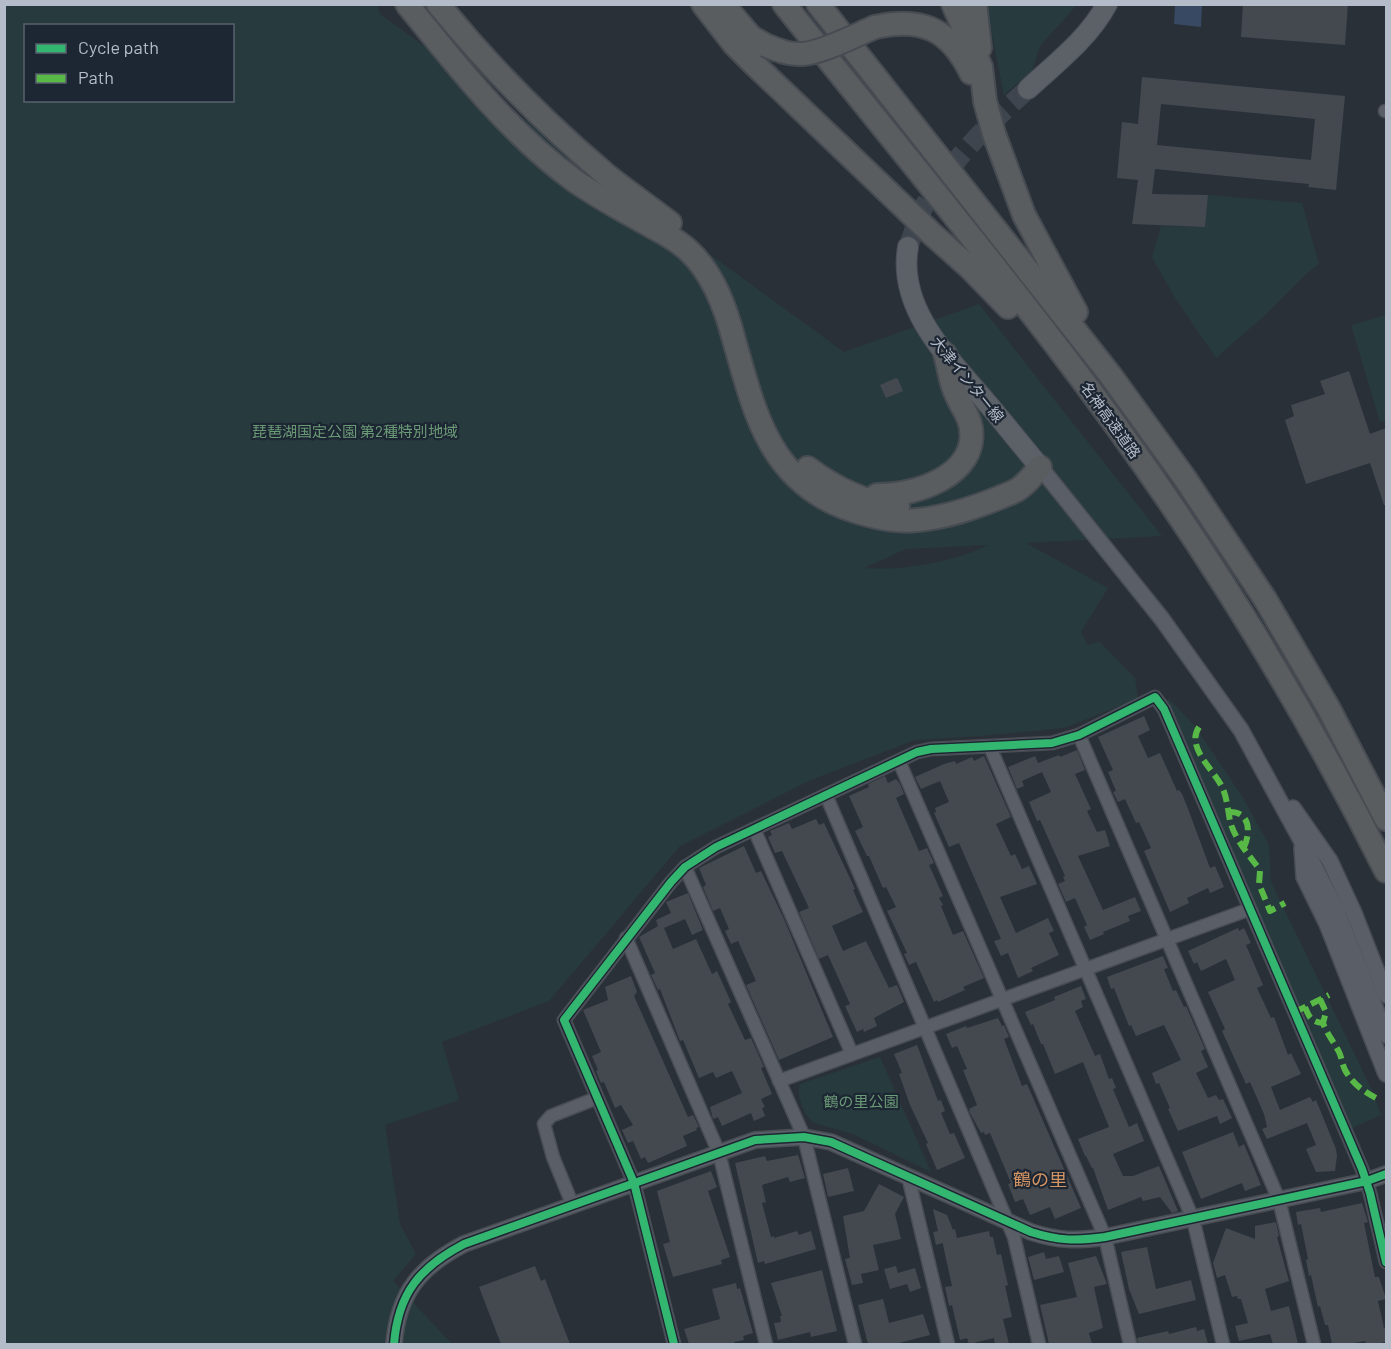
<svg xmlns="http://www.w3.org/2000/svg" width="1391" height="1349" font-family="Barlow,'Noto Sans JP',sans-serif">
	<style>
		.green { fill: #273a3e; fill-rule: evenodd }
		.water { fill: #384963 }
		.building { fill: #444950; fill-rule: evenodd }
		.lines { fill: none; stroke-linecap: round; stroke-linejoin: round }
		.primary-tunnel { stroke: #3f454e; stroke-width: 20; stroke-dasharray: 20 10; stroke-linecap: butt }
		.minor-casing { stroke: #484c53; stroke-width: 15 }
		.tertiary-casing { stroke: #484c53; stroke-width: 18 }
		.primary-casing { stroke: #484c55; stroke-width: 22 }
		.motorway-casing { stroke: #474c53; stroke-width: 26 }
		.minor { stroke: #5a5e66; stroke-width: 12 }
		.tertiary { stroke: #5a5e66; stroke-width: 15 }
		.primary { stroke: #5c6168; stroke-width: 20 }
		.motorway { stroke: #5a5d60; stroke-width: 22 }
		.motorway-bridge-casing { stroke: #474c53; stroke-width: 26; stroke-linecap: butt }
		.motorway-bridge { stroke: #5a5d60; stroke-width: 22 }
		.quiet { stroke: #58b947; stroke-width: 6; stroke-dasharray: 12 6; stroke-linecap: butt }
		.cycleway-casing { stroke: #1d2633; stroke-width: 11 }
		.cycleway { stroke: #33b770; stroke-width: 8 }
		.labels { text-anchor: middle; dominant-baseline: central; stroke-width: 4.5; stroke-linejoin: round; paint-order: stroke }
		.street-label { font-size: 15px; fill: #b4bcc9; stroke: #1d2633 }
		.park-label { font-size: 15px; fill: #6b9a76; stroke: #1d2633 }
		.quarter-label { font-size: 18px; fill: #d59563; stroke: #1d2633 }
	</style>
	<rect width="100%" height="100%" fill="#2a3038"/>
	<!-- green -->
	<g class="green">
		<path d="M5 5H377L380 14 844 352 979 304 1162 536 1026 543 1108 588 1081 632 1088 645 1099 641 1135 678 1138 699 1064 728 981 736 915 740 811 780 680 846 549 1001 442 1042 459 1100 385 1125 400 1224 416 1254 393 1281 452 1344H5ZM26 26H232V100H26ZM988 545C954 562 902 571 864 568L906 549Z"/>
		<path d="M986 5H1075V7L1040 46 1032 71 1004 95Z"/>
		<path d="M1208 195 1302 203 1319 264 1305 275 1263 317 1216 358 1175 298 1152 257 1161 226 1205 227Z"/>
		<path d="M1386 315V421L1380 422 1351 325Z"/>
		<path d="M1169 699 1194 725 1242 796 1269 845 1271 882 1373 1092 1381 1115 1352 1128 1166 700Z"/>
		<path d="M880 1057 931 1172 853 1134 814 1123C804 1116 796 1095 800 1084Z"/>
	</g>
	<!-- water -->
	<path class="water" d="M1175 5H1202L1201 27 1174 24Z"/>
	<!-- building -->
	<g class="building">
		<path d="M1243 4H1348L1345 45 1241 37Z"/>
		<path d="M1142 77 1345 96 1336 190 1308 187 1309 184 1155 169 1152 194 1208 195 1205 227 1132 224 1138 180 1117 178 1122 122 1138 124ZM1161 104 1315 119 1311 160 1157 145Z"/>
		<path d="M1349 371 1370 434 1386 428V505H1384L1370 463 1306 484 1285 420 1294 416 1291 405 1325 394 1320 381Z"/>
		<path d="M896 378 898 379 903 391 886 398 880 385Z"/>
		<path d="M1144 716 1150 730 1138 736 1148 758 1160 753 1177 791 1179 790 1182 794 1187 806 1210 868 1215 866 1224 887 1210 893 1208 888 1187 898 1189 903 1170 912 1144 851 1151 848 1139 822 1136 823 1125 799 1118 802 1113 792 1116 791 1108 772 1113 770 1098 737Z"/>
		<path d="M1077 750 1085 770 1075 774 1091 809 1087 811 1097 832 1105 830 1110 846 1078 856 1103 910 1135 897 1141 911 1128 916 1130 921 1103 932 1104 934 1090 940 1084 927 1087 925 1075 898 1066 902 1058 884 1065 881 1063 877 1065 876 1040 820 1037 821 1029 802 1051 792 1042 772 1022 781 1024 786 1017 789 1008 767 1035 756 1038 763 1059 755 1060 757Z"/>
		<path d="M984 756 1011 817 996 824 1011 856 1015 854 1022 869 1029 866 1037 884 1000 897 1016 933 1048 918 1054 931 1049 933 1059 955 1031 968 1033 971 1018 978 1008 953 1001 956 994 941 1001 939 959 843 949 847 934 813 936 812 935 808 949 802 940 781 921 789 915 777 944 764 955 761 956 764 972 757 974 761Z"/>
		<path d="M885 776 888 783 896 779 900 784 904 794 896 798 919 851 927 848 934 863 929 865 943 896 939 898 943 905 941 906 953 935 963 931 984 978 963 987 965 990 938 1002 937 1000 934 1002 916 962 909 965 904 954 907 953 887 911 896 907 886 887 883 888 869 856H867L855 831 863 827 849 796 869 787 868 784Z"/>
		<path d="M816 819 819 825 824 823 855 889 853 890 863 912 832 926 843 951 866 941 889 988 897 985 904 1002 874 1018 877 1026 864 1032 863 1029 857 1032 845 1006 850 1004 828 955 819 959 799 912 809 908 782 851 775 853 768 837 772 835 770 831 789 823 792 829Z"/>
		<path d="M744 846 756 873 761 871 784 919 833 1037 779 1060 746 985 756 981 738 941 731 944 725 931 729 929 720 908 713 911 703 887 706 885 699 868Z"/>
		<path d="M688 893 703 930 692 935 685 919 664 928 673 949 696 939 712 974 717 971 731 1002 728 1004 745 1040 751 1038 764 1067 761 1068 772 1094 761 1099 765 1107 762 1108 765 1116 754 1121 751 1113 722 1126 718 1117 713 1119 710 1107 742 1093 732 1071 716 1078 713 1072 699 1078 683 1040 680 1041 660 989 658 990 651 975 655 973 639 937 658 926 656 920 671 913 666 902Z"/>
		<path d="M1238 928 1239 931 1244 928 1251 943 1246 945 1263 985 1257 988 1271 1018 1274 1017 1288 1055 1291 1053 1301 1074 1271 1087 1280 1110 1310 1097 1313 1102 1316 1100 1336 1149 1337 1156 1335 1171 1316 1172 1306 1149 1316 1145 1307 1123 1267 1139 1262 1129 1267 1127 1264 1114 1250 1082 1246 1084 1222 1031 1225 1029 1208 992 1235 980 1226 959 1201 971 1197 962 1194 964 1188 951Z"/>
		<path d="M1163 956 1168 968 1164 969 1173 991 1176 990 1184 1007 1186 1006 1205 1049 1201 1051 1208 1067 1196 1073 1208 1098 1216 1095 1219 1100 1223 1099 1232 1118 1220 1124 1217 1116 1178 1131 1168 1109 1170 1108 1159 1083 1156 1084 1152 1073 1181 1060 1164 1025 1136 1036 1131 1025 1129 1026 1114 988 1111 989 1107 977Z"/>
		<path d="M631 976 637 992 634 996 688 1117 693 1115 699 1127 696 1128 697 1130 683 1136 687 1146 648 1163 645 1157 641 1159 633 1141 628 1143 622 1130 633 1125 621 1105 615 1108 604 1082 601 1083 596 1071 598 1070 592 1056 601 1052 583 1010 608 1000 605 987Z"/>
		<path d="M1081 986 1086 999 1081 1001 1083 1007 1075 1011 1095 1056 1100 1054 1109 1079 1112 1078 1116 1088 1113 1089 1129 1127 1137 1123 1144 1141 1113 1154 1123 1176H1133L1159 1166 1178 1211 1172 1213 1160 1197 1143 1201 1141 1197 1108 1210 1093 1168H1092L1086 1156H1085L1078 1139 1109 1127 1092 1085 1083 1062 1055 1074 1043 1044H1041L1033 1024 1031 1025 1025 1012 1055 1000 1054 997Z"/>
		<path d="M998 1018 1002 1026 1004 1025 1009 1037 1004 1039 1022 1086 1027 1084 1081 1208 1055 1219 1050 1207 1030 1215 1023 1199 1015 1202 1008 1184 1011 1183 990 1133 985 1135 984 1132 981 1133 970 1113 969 1109 977 1105 963 1070 967 1069 957 1046 952 1048 946 1034 966 1026 967 1028Z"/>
		<path d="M917 1045 938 1101 941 1100 945 1111 941 1113 950 1134 954 1133 965 1158 937 1170 926 1144 928 1143 910 1105 899 1074 902 1073 894 1054Z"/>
		<path d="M1233 1132 1239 1147 1244 1144 1261 1185 1245 1191 1242 1183 1201 1199 1182 1152Z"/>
		<path d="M798 1155 805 1178 790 1182 788 1177 762 1185 766 1202 762 1203 771 1237 774 1236V1238L797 1231 799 1235 811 1231 816 1249 765 1264 764 1261 758 1263 735 1163 765 1156 767 1161Z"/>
		<path d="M848 1168 854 1191 828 1197 823 1174Z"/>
		<path d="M711 1171 717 1187 708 1191 730 1257 721 1260 722 1264 673 1277 663 1244 670 1242 657 1191Z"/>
		<path d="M879 1184 904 1197 895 1214 901 1239 873 1245 879 1270 861 1274 863 1283 852 1285 845 1259 850 1258 843 1216 864 1211Z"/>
		<path d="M1362 1203 1368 1222 1364 1223 1375 1277H1379L1386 1299 1378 1301 1384 1328 1386 1327V1342L1375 1344H1366L1365 1341 1349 1344H1332L1328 1325H1325L1320 1306 1318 1307 1311 1275 1309 1276 1306 1260 1308 1259 1301 1224 1298 1225 1296 1212 1320 1208 1321 1212Z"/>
		<path d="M933 1209 947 1215 953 1230 955 1229 957 1238 989 1231 990 1237H993L997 1255 1001 1254 1008 1285 1005 1286 1012 1317 1003 1319 1009 1344H995L994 1338 969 1344 967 1338 960 1340 952 1305 949 1306 945 1287 952 1286 943 1245V1243L936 1245 933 1232 938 1231Z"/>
		<path d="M1276 1222 1279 1236 1277 1237 1289 1281 1265 1289 1271 1311 1289 1306 1298 1344H1273L1270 1334 1239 1341 1235 1326 1248 1323 1241 1299H1238L1237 1296 1232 1297 1225 1275 1217 1278 1213 1263 1226 1228 1255 1239V1226Z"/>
		<path d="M1147 1247 1156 1289 1191 1280 1196 1300 1139 1314 1129 1289 1121 1252Z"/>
		<path d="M1044 1252 1046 1259 1059 1256 1064 1272 1034 1280 1028 1257Z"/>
		<path d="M1096 1256 1107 1284 1094 1287 1103 1328 1089 1333 1092 1344H1049L1040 1305 1077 1297 1068 1263Z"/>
		<path d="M535 1266 541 1281 545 1279 570 1344H501L479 1287Z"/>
		<path d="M896 1266 898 1273 915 1268 921 1288 910 1292 907 1284 890 1289 884 1269Z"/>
		<path d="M822 1270 837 1331 811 1337 810 1332 778 1340 774 1323 781 1322 780 1316H782L771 1283Z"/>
		<path d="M736 1283 737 1289 740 1288 753 1333 743 1336 744 1340 734 1342 735 1344H689L684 1329 720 1319 712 1289Z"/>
		<path d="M883 1299 889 1323 923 1314 930 1335 895 1344H868L858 1305Z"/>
		<path d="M1196 1327 1197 1331 1204 1329 1208 1344H1138L1137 1338 1168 1331 1169 1334Z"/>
	</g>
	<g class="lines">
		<!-- primary-tunnel -->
		<path class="primary-tunnel" d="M908 247C913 235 917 220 923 208 950 162 988 124 1028 89"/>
		<!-- minor casing -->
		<g class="minor-casing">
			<g id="minor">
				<path d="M1385 111H1386"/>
				<path d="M1079 735 1279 1200 1314 1344"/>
				<path d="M990 747 1193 1219 1223 1344"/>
				<path d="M899 761 1105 1237 1130 1344"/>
				<path d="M826 795 1014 1237 1039 1344"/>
				<path d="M754 829 852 1054"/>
				<path d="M685 867 804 1137 855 1344"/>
				<path d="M626 938 719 1153 766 1344"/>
				<path d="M779 1081 1250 909"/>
				<path d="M908 1176 948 1344"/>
				<path d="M573 1206 553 1157 544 1124 551 1116 597 1098"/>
				<path d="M674 1344 634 1183 564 1020 671 882 685 867 716 847 917 752 931 749 1052 743 1079 735 1155 697 1164 709 1362 1169 1370 1193 1386 1262"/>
			</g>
		</g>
		<!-- tertiary casing -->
		<g class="tertiary-casing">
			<g id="tertiary">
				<path d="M1040 467 1162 619 1241 730 1301 840 1336 909 1386 1035"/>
				<path d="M1293 808 1330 861 1354 913 1386 995"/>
				<path d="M1302 848 1304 877 1327 924 1386 1074"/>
				<path d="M394 1344C398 1293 420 1267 464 1244L755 1140 804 1137 831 1142 1031 1232C1059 1241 1077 1241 1105 1237L1367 1181 1386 1174"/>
			</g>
		</g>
		<!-- primary casing -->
		<g class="primary-casing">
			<g id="primary">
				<path d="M1028 89C1056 63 1089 38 1107 4"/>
				<path d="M908 247C897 310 950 359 987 403 1005 424 1022 446 1040 467"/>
			</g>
		</g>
		<!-- motorway casing -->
		<g class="motorway-casing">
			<g id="motorway">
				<path d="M407 4C458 67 509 133 575 181 598 197 624 211 649 225 663 233 678 240 690 252 714 275 726 309 734 340 754 410 768 477 843 507 867 516 893 523 918 520 948 517 974 508 1001 497 1007 494 1016 492 1021 487 1028 482 1034 474 1040 467"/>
				<path d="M438 4C487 64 545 123 604 173 625 190 648 206 670 223"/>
				<path d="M703 4 734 44 754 64 932 234 969 267 1008 307"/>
				<path d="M723 4 751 37 765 45"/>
				<path d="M784 4C877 121 972 235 1062 353 1186 515 1295 689 1386 871"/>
				<path d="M818 4 1111 376 1184 477 1265 599 1329 709 1386 819"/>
				<path d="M953 4 981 67 985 101 994 134 1024 215 1076 312"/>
				<path d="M975 4 980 48"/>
				<path d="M875 27C922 17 950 29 971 73"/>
				<path d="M808 468C833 487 866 504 898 506"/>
				<path d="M877 495C914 496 978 476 971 428 969 415 961 406 956 394 950 382 949 367 945 354"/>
			</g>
		</g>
		<!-- minor -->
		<use href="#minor" class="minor"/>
		<!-- tertiary -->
		<use href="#tertiary" class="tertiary"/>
		<!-- primary -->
		<use href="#primary" class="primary"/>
		<!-- motorway -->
		<use href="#motorway" class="motorway"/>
		<!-- motorway-bridge casing -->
		<g class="motorway-bridge-casing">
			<path id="motorway-bridge" d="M765 45C777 50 789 55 802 54 822 53 856 35 875 27"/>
		</g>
		<!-- motorway-bridge -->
		<use href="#motorway-bridge" class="motorway-bridge"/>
		<!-- quiet -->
		<g class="quiet">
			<path d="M1199 727C1185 748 1215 770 1223 789 1227 799 1228 810 1230 821 1234 837 1247 853 1257 866L1260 871 1259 884 1270 911 1285 903"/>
			<path d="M1229 812C1250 811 1251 832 1244 847"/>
			<path d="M1320 999 1326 1012 1323 1023C1327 1034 1334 1042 1339 1052 1342 1058 1342 1064 1345 1070 1353 1085 1366 1093 1380 1100"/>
			<path d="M1305 1007C1309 1017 1311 1022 1323 1023"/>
			<path d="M1295 1012 1329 995"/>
		</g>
		<!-- cycleway casing -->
		<g class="cycleway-casing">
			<g id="cycleway">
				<path d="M394 1344C398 1293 420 1267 464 1244L755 1140 804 1137 831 1142 1031 1232C1059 1241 1077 1241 1105 1237L1367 1181 1386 1174"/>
				<path d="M674 1344 634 1183 564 1020 671 882 685 867 716 847 917 752 931 749 1052 743 1079 735 1155 697 1164 709 1362 1169 1370 1193 1386 1262"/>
			</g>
		</g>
		<!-- cycleway -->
		<use href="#cycleway" class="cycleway"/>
	</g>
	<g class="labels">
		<!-- street labels -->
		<g class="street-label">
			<text transform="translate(968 379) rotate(51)">大津インター線</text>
			<text transform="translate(1111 420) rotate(54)">名神高速道路</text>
		</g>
		<!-- park labels -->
		<g class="park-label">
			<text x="355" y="431">琵琶湖国定公園 第2種特別地域</text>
			<text x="861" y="1101">鶴の里公園</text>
		</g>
		<!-- quarter labels -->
		<g class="quarter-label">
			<text x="1040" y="1179">鶴の里</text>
		</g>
	</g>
	<!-- border -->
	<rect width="1391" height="1349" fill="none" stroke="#b4bcc9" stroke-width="12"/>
	<!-- legend -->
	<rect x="24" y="24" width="210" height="78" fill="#1d2633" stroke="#59626f" stroke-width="1.5"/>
	<rect x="36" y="44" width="30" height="9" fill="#33b770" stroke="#59626f" stroke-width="1.5"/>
	<text x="78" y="54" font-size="18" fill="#b4bcc9">Cycle path</text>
	<rect x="36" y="74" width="30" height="9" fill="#58b947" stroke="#59626f" stroke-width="1.5"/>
	<text x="78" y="84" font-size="18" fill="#b4bcc9">Path</text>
</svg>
